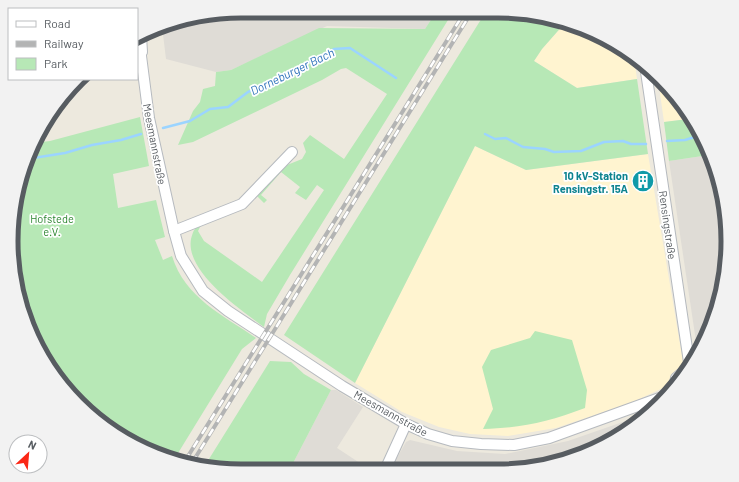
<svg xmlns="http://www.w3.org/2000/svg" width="739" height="482" font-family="Barlow,sans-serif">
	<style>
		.commercial { fill: #fff4d0 }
		.industrial { fill: #dfdcd6 }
		.green { fill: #b7e8b6 }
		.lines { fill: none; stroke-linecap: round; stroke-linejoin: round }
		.stream { stroke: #9bd4ff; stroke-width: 2.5 }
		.minor-casing { stroke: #b6babf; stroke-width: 12 }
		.minor { stroke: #fff; stroke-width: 10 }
		.rail-casing { stroke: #b3b4b4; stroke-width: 4 }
		.rail { stroke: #fff; stroke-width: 2.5; stroke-dasharray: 8; stroke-linecap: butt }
		.labels { text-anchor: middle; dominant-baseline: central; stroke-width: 3.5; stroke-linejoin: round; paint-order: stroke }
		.street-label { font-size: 11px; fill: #575c61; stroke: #fff }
		.culture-label { font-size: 11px; font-weight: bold; fill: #0d838f; stroke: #fff; text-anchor: end }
		.park-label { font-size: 11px; fill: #2b852f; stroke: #fff }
		.water-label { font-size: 12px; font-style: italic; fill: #2f73bb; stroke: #fff }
		.rim { fill: none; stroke: #575c61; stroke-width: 5 }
	</style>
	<rect width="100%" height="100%" fill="#ede9de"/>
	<!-- commercial -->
	<g class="commercial">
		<path d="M564 24 600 35 634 57 637 79 577 88 534 61 542 49Z"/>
		<path d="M658 79 688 119 664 122Z"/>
		<path d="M475 146 526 170 648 154 683 362 681 367 674 373 665 387 633 402 556 428 508 436 470 434 439 427 402 412 355 383Z"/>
	</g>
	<!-- industrial -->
	<g class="industrial">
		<path d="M241 11 436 12 425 29 327 26 231 70 216 72 166 59 162 26 167 23Z"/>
		<path d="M709 155 728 226 716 315 697 348 669 161Z"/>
		<path d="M331 390H336L363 407 337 448 366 467 379 470 290 469Z"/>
		<path d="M640 416 600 447 513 471 390 470 406 442 410 440 457 451 505 454 568 441Z"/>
	</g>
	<!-- green -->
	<g class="green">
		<path d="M436 12H453L290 275 267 314 264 327C241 310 185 272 191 239 193 232 194 227 201 225L198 231 204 241 262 282 324 190 317 185 306 200 295 193 300 187 281 172 261 195 267 200 264 203 257 196 282 167 302 159 306 152 303 143 310 135 344 159 387 94 346 68 341 69 322 80 193 142 178 145 193 111 200 102 203 89 215 86 216 72 231 70 319 28 425 29Z"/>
		<path d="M485 13H528L564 24 542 49 534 61 577 88 637 79 648 154 526 170 475 146 355 383 284 335Z"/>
		<path d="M140 117 149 166 113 174 118 208 156 200 165 237 155 240 163 260 172 256C185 298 223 315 256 338L242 349 175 458 139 447 89 414 42 356 19 300 12 226 28 153 34 143 50 141Z"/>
		<path d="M688 119 704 139 709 155 669 161 664 122Z"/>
		<path d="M535 331 572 340 587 390 585 408C548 422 522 428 483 429L493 409 482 367 491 350 530 338Z"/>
		<path d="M270 361 291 362 304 374 331 390 290 469H211L204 467Z"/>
	</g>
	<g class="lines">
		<!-- stream -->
		<g class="stream">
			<path d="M163 128 190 121 210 109 228 107 248 92 260 87 334 49 350 48 396 78"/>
			<path d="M485 134 495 139 506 138 523 147 545 149 554 152 581 151 604 142 623 141 631 144H646"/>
			<path d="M667 141 685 140 701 135"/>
			<path d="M27 159 65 153 92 145 121 140 141 134"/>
		</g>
		<!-- minor casing -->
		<g class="minor-casing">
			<g id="minor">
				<path d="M141 36 142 52"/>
				<path d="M137 45 141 56 149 118 174 231 181 256 203 291 228 311 342 386 406 424 428 434 452 441 481 444 514 445 549 438 668 395"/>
				<path d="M645 65 689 362"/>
				<path d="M174 231 242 204 292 152"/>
				<path d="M674 387 676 378 683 372"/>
				<path d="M385 470 406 424"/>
			</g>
		</g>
		<!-- minor -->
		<use href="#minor" class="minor"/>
		<!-- rail casing -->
		<g class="rail-casing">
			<g id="rail">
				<path d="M185 461 464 13"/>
				<path d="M192 463 471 13"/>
			</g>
		</g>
		<!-- rail -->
		<use href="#rail" class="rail"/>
	</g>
	<!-- icons -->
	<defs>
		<g id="building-disc" transform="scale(1.15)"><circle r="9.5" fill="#0f9aa8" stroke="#fff"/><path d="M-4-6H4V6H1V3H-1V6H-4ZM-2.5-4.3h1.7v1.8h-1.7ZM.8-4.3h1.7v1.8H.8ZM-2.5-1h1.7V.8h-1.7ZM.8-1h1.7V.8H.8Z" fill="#fff"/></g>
	</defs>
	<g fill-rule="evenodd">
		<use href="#building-disc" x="643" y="181"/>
	</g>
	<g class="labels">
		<!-- street labels -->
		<g class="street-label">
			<text transform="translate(155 144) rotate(79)">Meesmannstraße</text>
			<text transform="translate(668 225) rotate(82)">Rensingstraße</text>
			<text transform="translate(391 413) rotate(29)">Meesmannstraße</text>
		</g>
		<!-- culture labels -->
		<g class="culture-label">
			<text x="628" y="175">10 kV-Station<tspan x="628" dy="13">Rensingstr. 15A</tspan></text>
		</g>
		<!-- park labels -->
		<g class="park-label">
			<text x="52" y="218">Hofstede<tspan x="52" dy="13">e.V.</tspan></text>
		</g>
		<!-- water labels -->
		<g class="water-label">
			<text transform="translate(292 71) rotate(-26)">Dorneburger Bach</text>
		</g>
	</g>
	<!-- crop -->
	<path d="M0 0H739V482H0ZM241 18H498A223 223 0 0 1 721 241V241A223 223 0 0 1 498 464H241A223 223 0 0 1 18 241V241A223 223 0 0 1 241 18Z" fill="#f2f2f2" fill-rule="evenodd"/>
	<path class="rim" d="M241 18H498A223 223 0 0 1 721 241V241A223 223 0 0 1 498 464H241A223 223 0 0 1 18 241V241A223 223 0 0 1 241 18Z"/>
	<!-- legend -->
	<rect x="8" y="8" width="130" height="72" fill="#ffffff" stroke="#bcbec0"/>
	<rect x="16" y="21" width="20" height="6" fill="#ffffff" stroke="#bcbec0"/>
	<text x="44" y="28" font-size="12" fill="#575c61">Road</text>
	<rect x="16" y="41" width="20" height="6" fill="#b3b4b4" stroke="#bcbec0"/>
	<text x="44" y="48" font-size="12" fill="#575c61">Railway</text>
	<rect x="16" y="58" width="20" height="12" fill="#b7e8b6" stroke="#bcbec0"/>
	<text x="44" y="68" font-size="12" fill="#575c61">Park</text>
	<!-- north arrow -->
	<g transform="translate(28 454) rotate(26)"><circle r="19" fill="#ffffff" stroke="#bcbec0"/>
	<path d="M0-3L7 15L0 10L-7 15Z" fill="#fb2715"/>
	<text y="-6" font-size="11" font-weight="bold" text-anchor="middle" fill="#575c61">N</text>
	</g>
</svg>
